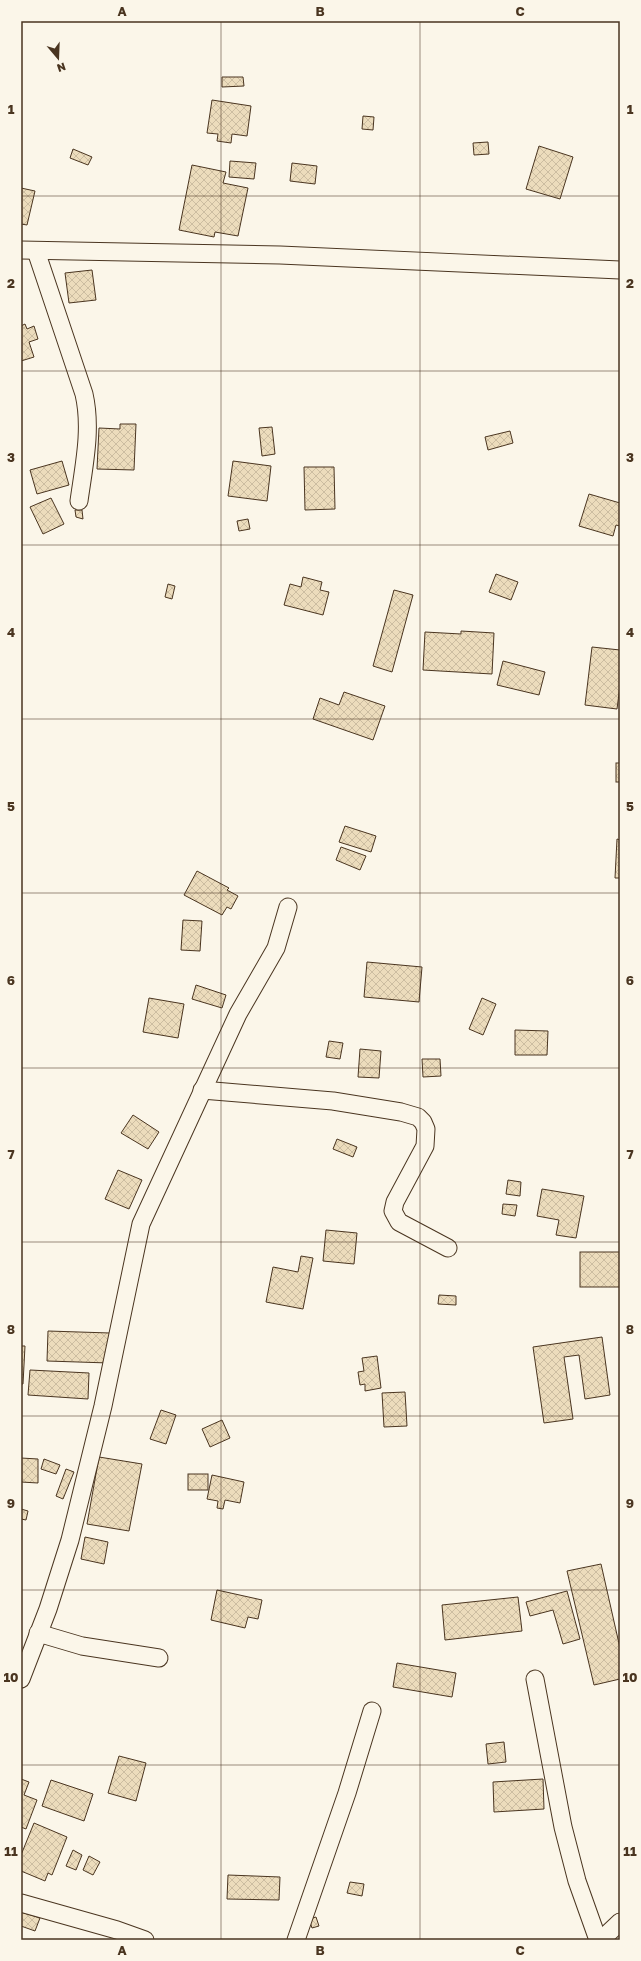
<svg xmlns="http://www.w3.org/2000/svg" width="641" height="1961" font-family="'Golos Text',sans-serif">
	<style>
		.building { fill: url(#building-cross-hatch); stroke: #4a3520 }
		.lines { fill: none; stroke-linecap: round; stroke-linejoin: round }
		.minor-casing { stroke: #4a3520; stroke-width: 19 }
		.minor { stroke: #fbf6e9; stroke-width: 17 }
		.grid { fill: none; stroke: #4a3520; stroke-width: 1; stroke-opacity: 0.55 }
		.neatline { fill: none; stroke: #4a3520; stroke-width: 1.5 }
		.grid-label { font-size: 13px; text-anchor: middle; font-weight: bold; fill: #4a3520 }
	</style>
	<defs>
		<pattern id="building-cross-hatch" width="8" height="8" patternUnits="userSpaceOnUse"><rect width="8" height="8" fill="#ecdcbc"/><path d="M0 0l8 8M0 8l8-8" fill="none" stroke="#ccbda1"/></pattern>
	</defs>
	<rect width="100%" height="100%" fill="#fbf6e9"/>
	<!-- building -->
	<g class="building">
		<path d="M222 77H243L244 86 222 87Z"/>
		<path d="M212 100 251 106 247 136 232 134 231 143 217 141 218 134 207 133Z"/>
		<path d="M363 116 374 117 373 130 362 129Z"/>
		<path d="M488 142 489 154 474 155 473 143Z"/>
		<path d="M539 146 573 157 560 199 526 189Z"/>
		<path d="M73 149 92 157 88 165 70 158Z"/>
		<path d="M230 161 256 163 254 179 229 177Z"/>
		<path d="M292 163 317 166 315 184 290 181Z"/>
		<path d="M192 165 226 172 223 183 248 188 238 236 215 232 214 237 179 230Z"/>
		<path d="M21 188 35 191 27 225 21 224Z"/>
		<path d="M92 270 96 300 69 303 65 273Z"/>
		<path d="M25 324 27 329 34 326 38 339 29 342 34 357 21 361V326Z"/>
		<path d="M120 424H136L134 470 97 469 99 428 120 429Z"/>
		<path d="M272 427 275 454 262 456 259 428Z"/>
		<path d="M510 431 513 443 488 450 485 437Z"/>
		<path d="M62 461 69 485 37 494 30 470Z"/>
		<path d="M233 461 271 466 267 501 228 496Z"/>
		<path d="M304 467H334L335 509 305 510Z"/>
		<path d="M589 494 620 503V526L616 525 613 536 579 526Z"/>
		<path d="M51 498 64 524 43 534 30 507Z"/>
		<path d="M75 510H82L83 519 76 517Z"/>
		<path d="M248 519 250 529 239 531 237 521Z"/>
		<path d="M496 574 518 582 511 600 489 592Z"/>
		<path d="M303 577 322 582 320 590 329 592 323 615 284 605 290 584 301 587Z"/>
		<path d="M168 584 175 586 172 599 165 597Z"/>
		<path d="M394 590 413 595 392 672 373 666Z"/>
		<path d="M461 631 494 633 492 674 423 670 425 632 461 634Z"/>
		<path d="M592 647 620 650V686L617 709 585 705Z"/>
		<path d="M503 661 545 672 539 695 497 685Z"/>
		<path d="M344 692 385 706 373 740 313 719 320 698 339 705Z"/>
		<rect x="616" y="763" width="4" height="19"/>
		<path d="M345 826 376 836 371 852 339 842Z"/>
		<path d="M617 839 620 840V878H615Z"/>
		<path d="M341 847 366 856 360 870 336 860Z"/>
		<path d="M197 871 229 888 227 890 238 896 231 909 227 907 222 915 184 895Z"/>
		<path d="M183 920 202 921 200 951 181 950Z"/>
		<path d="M367 962 422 967 419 1002 364 997Z"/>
		<path d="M196 985 226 995 222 1008 192 999Z"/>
		<path d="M149 998 184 1004 178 1038 143 1032Z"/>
		<path d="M482 998 496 1004 483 1035 469 1029Z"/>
		<path d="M515 1030 548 1031 547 1055H515Z"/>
		<path d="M329 1041 343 1043 340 1059 326 1057Z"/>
		<path d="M360 1049 381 1051 379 1078 358 1077Z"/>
		<path d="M422 1059H440L441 1076 423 1077Z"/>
		<path d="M133 1115 159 1132 148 1149 121 1133Z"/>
		<path d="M337 1139 357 1147 353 1157 333 1149Z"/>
		<path d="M118 1170 142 1180 129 1209 105 1199Z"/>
		<path d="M508 1180 521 1182 520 1196 506 1194Z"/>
		<path d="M542 1189 584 1196 576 1238 556 1235 559 1220 537 1216Z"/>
		<path d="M503 1204 517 1205 515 1216 502 1214Z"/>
		<path d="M326 1230 357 1233 354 1264 323 1261Z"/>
		<rect x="580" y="1252" width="40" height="35"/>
		<path d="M301 1256 313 1258 303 1309 266 1302 273 1267 298 1272Z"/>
		<path d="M439 1295 456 1296V1305L438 1304Z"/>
		<path d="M48 1331 110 1333 109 1363 47 1361Z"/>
		<path d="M602 1337 610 1395 585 1399 579 1355 564 1357 573 1419 544 1423 533 1347Z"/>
		<path d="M21 1346H25L23 1384H21Z"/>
		<path d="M377 1356 381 1388 365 1391V1384L360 1385 358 1372 364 1371 362 1358Z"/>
		<path d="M30 1370 89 1373 88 1399 28 1395Z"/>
		<path d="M405 1392 407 1426 384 1427 382 1393Z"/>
		<path d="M161 1410 176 1415 166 1444 150 1439Z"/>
		<path d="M222 1420 230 1438 210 1447 202 1429Z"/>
		<path d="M99 1457 142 1464 129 1531 87 1524Z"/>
		<path d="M21 1458 38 1459V1483L21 1482Z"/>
		<path d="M44 1459 60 1465 56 1474 41 1469Z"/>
		<path d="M66 1469 74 1472 63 1499 56 1496Z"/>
		<rect x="188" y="1474" width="20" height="16"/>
		<path d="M212 1475 244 1482 240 1503 225 1500 223 1509 217 1508 218 1501 207 1499Z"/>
		<path d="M21 1509 28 1511 26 1520 21 1519Z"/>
		<path d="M85 1537 108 1542 104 1564 81 1559Z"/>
		<path d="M601 1564 620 1648V1679L594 1685 567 1571Z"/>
		<path d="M217 1590 262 1600 258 1619 248 1617 245 1628 211 1620Z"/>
		<path d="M567 1591 580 1639 563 1644 553 1610 530 1616 526 1602Z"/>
		<path d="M518 1597 522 1631 445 1640 442 1605Z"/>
		<path d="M397 1663 456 1673 452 1697 393 1687Z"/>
		<path d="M504 1742 506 1762 488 1764 486 1744Z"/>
		<path d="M119 1756 146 1763 136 1801 108 1793Z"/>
		<path d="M21 1779 29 1782 24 1795 37 1800 26 1829 21 1827Z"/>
		<path d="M543 1779 544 1809 494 1812 493 1782Z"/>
		<path d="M51 1780 93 1794 84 1821 42 1806Z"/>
		<path d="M34 1823 67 1837 52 1875 48 1873 45 1881 21 1871V1855Z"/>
		<path d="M73 1850 82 1855 76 1870 66 1866Z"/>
		<path d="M89 1856 100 1862 93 1875 83 1870Z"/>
		<path d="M228 1875 280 1877 279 1900 227 1899Z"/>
		<path d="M350 1882 364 1884 362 1896 347 1893Z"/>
		<path d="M21 1912 40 1918 35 1931 21 1926Z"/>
		<path d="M316 1917 319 1926 312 1928 309 1919Z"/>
	</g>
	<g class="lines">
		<!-- minor casing -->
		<g class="minor-casing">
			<g id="minor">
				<path d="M21 250 280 255 620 270"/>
				<path d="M36 251 84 394C92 429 84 465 79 501"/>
				<path d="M202 1090 333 1101 401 1112 418 1117 423 1122 426 1129 425 1146 395 1202 393 1211 399 1222 448 1248"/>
				<path d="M38 1633 82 1646 159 1658"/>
				<path d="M21 1679 48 1609 70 1540 103 1406 141 1224 238 1014 276 948 288 907"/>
				<path d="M535 1679 563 1827 577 1881 598 1940"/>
				<path d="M21 1903 117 1930 145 1940"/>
				<path d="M296 1940 347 1793 372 1711"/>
				<path d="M601 1940 620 1922"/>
			</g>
		</g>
		<!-- minor -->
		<use href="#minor" class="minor"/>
	</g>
	<!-- grid -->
	<path class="grid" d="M221 21V1940M420 21V1940M21 196H620M21 371H620M21 545H620M21 719H620M21 893H620M21 1068H620M21 1242H620M21 1416H620M21 1590H620M21 1765H620"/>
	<!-- border -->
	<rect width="641" height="1961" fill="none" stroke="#fbf6e9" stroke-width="44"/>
	<!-- north arrow -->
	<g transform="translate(58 58) rotate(161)" stroke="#fbf6e9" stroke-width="3" paint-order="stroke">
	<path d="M0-3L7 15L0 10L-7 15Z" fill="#4a3520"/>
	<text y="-6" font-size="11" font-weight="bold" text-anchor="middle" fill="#4a3520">N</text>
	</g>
	<rect x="22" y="22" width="597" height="1917" class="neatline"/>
	<g class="grid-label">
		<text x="122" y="16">A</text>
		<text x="320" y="16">B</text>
		<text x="520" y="16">C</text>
		<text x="11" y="114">1</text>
		<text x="630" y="114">1</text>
		<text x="11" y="288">2</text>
		<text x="630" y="288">2</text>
		<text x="11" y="462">3</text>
		<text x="630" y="462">3</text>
		<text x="11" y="637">4</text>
		<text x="630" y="637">4</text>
		<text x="11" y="811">5</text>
		<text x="630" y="811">5</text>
		<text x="11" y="985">6</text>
		<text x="630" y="985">6</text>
		<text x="11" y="1159">7</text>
		<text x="630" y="1159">7</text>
		<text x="11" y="1334">8</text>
		<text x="630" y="1334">8</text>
		<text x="11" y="1508">9</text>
		<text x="630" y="1508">9</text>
		<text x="11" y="1682">10</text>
		<text x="630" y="1682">10</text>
		<text x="11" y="1856">11</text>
		<text x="630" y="1856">11</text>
		<text x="122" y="1955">A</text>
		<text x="320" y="1955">B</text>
		<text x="520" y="1955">C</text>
	</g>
</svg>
